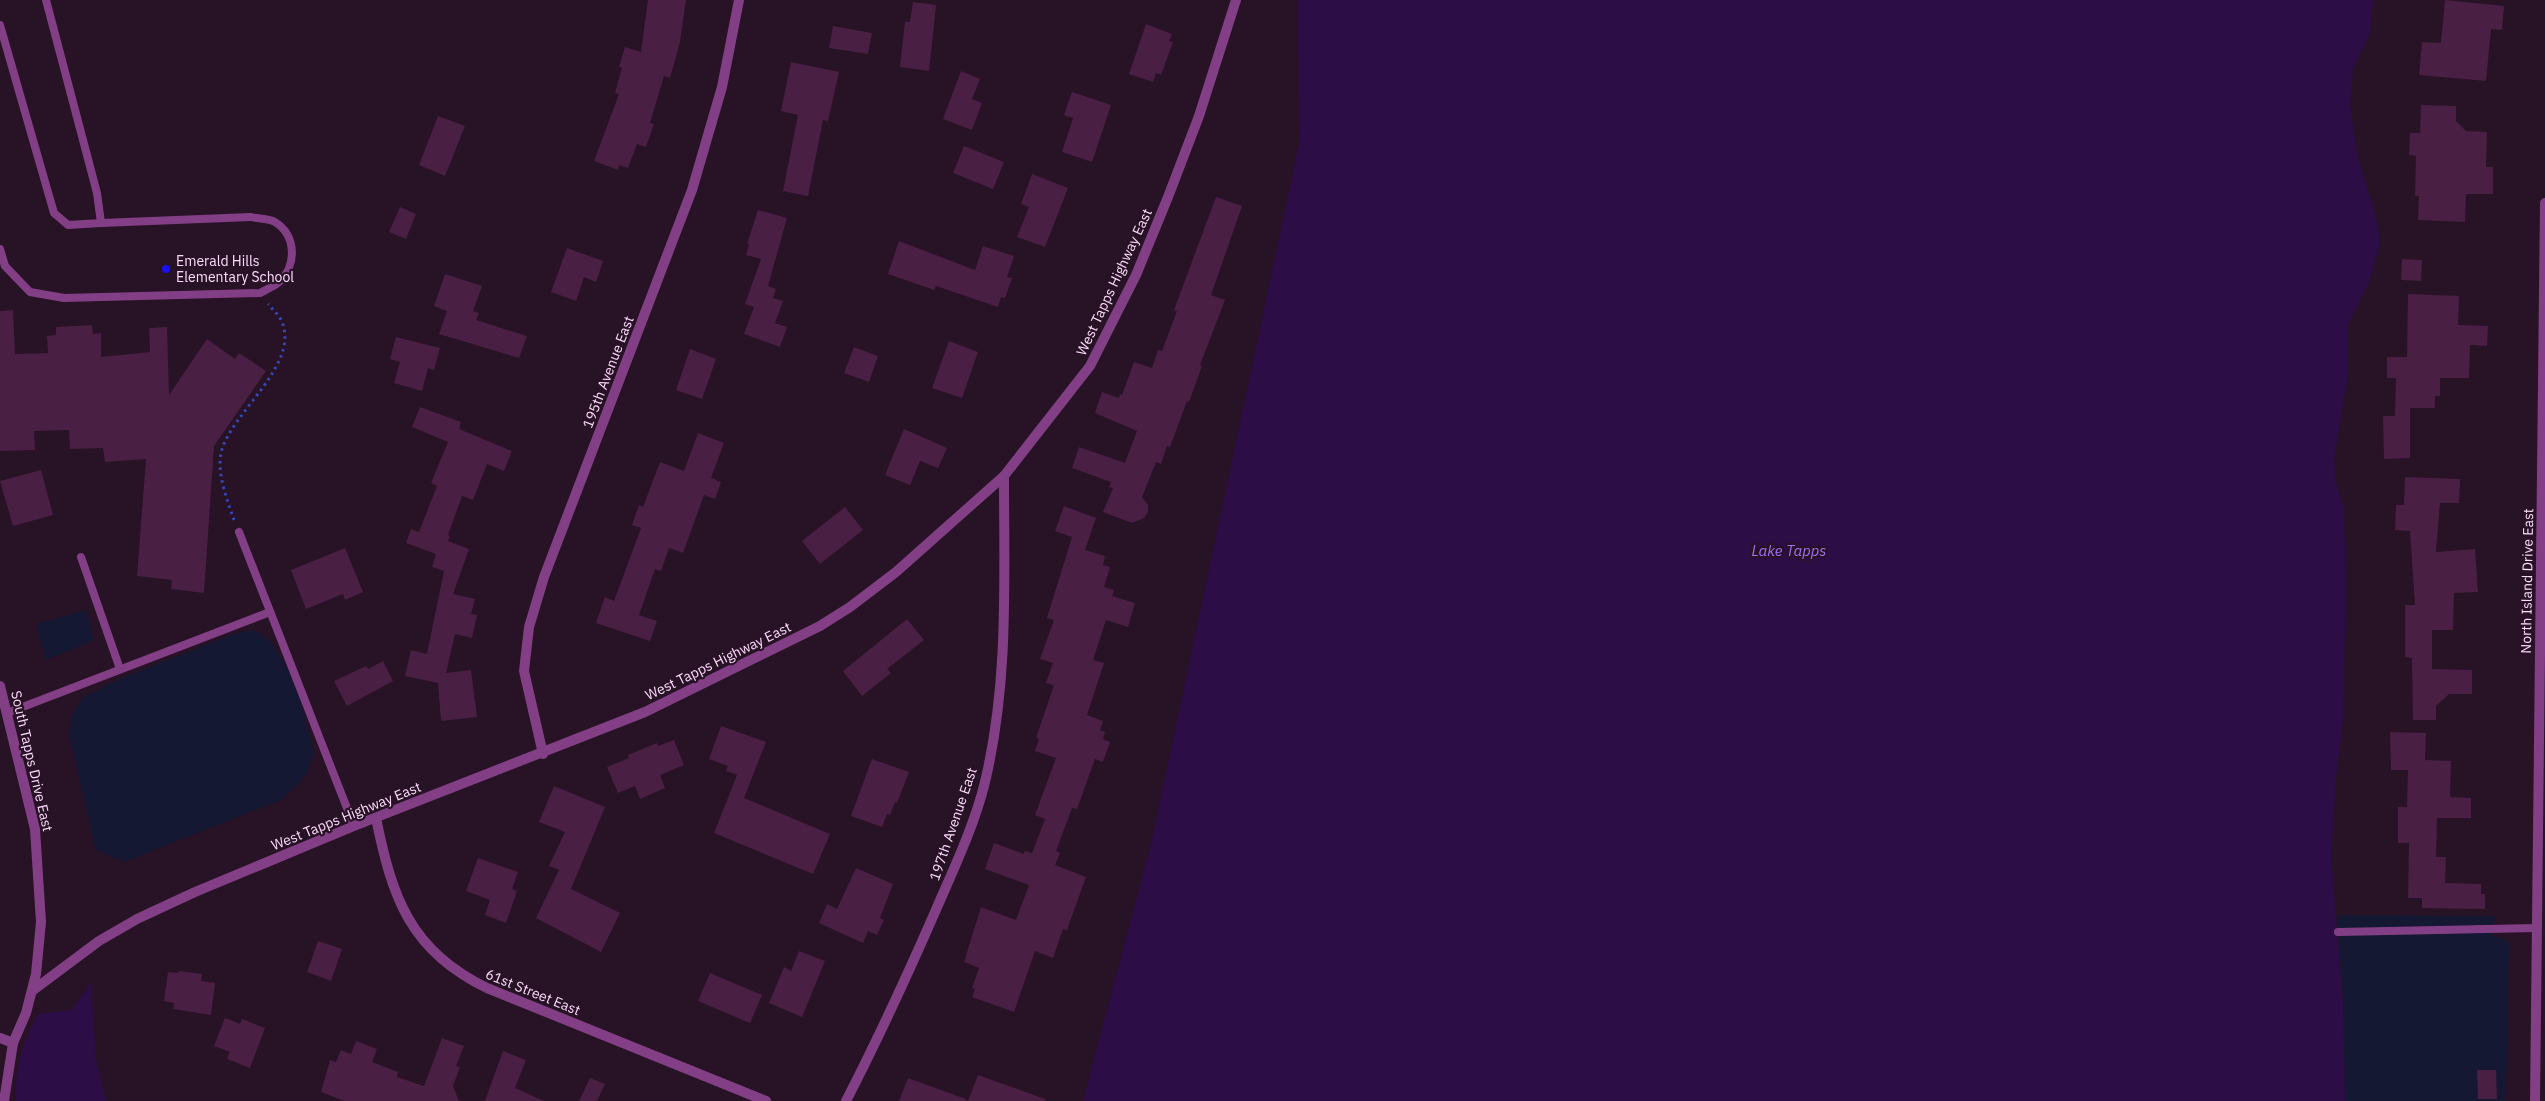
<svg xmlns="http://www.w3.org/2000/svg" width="2545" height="1101" font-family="'IBM Plex Sans',sans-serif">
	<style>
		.green { fill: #151832 }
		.water { fill: #2d0d46 }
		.building { fill: #491f43 }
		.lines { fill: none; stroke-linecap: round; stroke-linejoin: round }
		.path { stroke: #3647b6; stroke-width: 3; stroke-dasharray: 2.5 4; stroke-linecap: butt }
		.service { stroke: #833f85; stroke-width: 8 }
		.minor { stroke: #833f85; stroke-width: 10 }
		.tertiary { stroke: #833f85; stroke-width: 10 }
		.poi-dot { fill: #1711f4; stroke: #281226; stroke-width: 2 }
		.labels { text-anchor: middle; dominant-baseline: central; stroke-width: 4.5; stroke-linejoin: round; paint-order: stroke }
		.poi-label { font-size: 14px; fill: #fddbfc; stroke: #281226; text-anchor: start }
		.street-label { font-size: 14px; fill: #fddbfc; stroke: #281226 }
		.water-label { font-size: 15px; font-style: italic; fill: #a46ef8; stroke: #281226 }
	</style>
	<rect width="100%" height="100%" fill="#281226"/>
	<!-- green -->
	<g class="green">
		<path d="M86 610 94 640 46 660 36 624Z"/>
		<path d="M256 630 272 643 295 679 314 753 305 777 283 799 124 862 96 850 69 734 73 713 83 698 110 683 231 635 245 631Z"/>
		<path d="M2337 915 2495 916 2493 937 2502 938 2509 943 2506 1098 2504 1101H2345L2343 1001Z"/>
	</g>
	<!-- water -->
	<g class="water">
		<path d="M1298 0H2373L2370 35 2353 68 2350 104 2357 154 2376 217 2380 242 2370 280 2348 325V374L2334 458 2336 483 2344 508 2346 587 2343 720 2336 778 2331 856 2343 1001 2345 1101H1083L1151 844 1299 144Z"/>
		<path d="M91 982 96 1060 106 1101H16C14 1071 23 1040 38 1014L72 1010Z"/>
	</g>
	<!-- building -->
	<g class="building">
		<path d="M648 0H686L680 42 670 78 664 76 650 123 654 124 646 147 637 144 628 168 619 165 618 170 594 161 619 94 615 93 622 68 619 67 625 47 641 52Z"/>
		<path d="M2445 0 2504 6 2502 30 2491 29 2486 81 2419 75 2422 42 2441 43Z"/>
		<path d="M913 2 936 5 929 71 900 67 905 22H910Z"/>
		<path d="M1146 24 1172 34 1169 41 1173 42 1161 75 1156 73 1153 82 1129 74Z"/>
		<path d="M833 26 872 33 868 54 829 48Z"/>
		<path d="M791 62 839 72 828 121 823 120 808 196 783 191 798 115 781 111Z"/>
		<path d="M961 71 980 79 972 99 982 103 972 130 943 119Z"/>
		<path d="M1072 92 1111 105 1092 162 1062 152 1073 118 1064 115Z"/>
		<path d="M2421 105 2456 106V121L2466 131 2487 132 2486 167H2493V194H2466L2465 222 2418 220 2419 196H2415L2416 156 2409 155 2410 133H2420Z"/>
		<path d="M438 116 465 126 445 176 419 165Z"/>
		<path d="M964 146 1004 162 993 189 953 173Z"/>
		<path d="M1032 174 1068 188 1045 247 1017 237 1029 207 1021 204Z"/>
		<path d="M1216 197 1242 206 1211 295 1225 300 1200 365 1202 366 1189 402 1187 401 1170 447 1167 446 1161 464 1156 462 1142 497 1148 505V512L1144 518 1132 523 1103 512 1113 488 1109 487 1111 482 1072 468 1079 447 1125 463 1137 431 1095 413 1102 392 1119 398 1120 394 1122 395 1134 362 1152 368 1158 350 1162 351 1177 311 1174 310Z"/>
		<path d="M400 207 416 214 406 239 389 232Z"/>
		<path d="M758 210 787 218 768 286 776 289 773 298 783 301 775 323 787 327 780 347 744 334 754 307 745 304 761 259 746 255 749 244H747Z"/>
		<path d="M899 241 975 270 983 246 1014 256 1007 277 1012 278 1005 298 1001 297 998 307 936 286 934 290 888 274Z"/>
		<path d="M567 248 603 261 596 282 584 277 576 301 551 292Z"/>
		<path d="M2402 259 2422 260 2421 281 2401 280Z"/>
		<path d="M445 274 482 286 473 311 479 313 476 320 527 336 519 358 439 334 447 311 434 306Z"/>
		<path d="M2408 294 2459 296 2458 325 2488 326 2487 346 2470 345 2469 378H2440V396H2435V408H2410V458L2384 459 2383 416H2395L2396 378H2387V357H2407Z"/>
		<path d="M13 310 15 354 48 353 47 336 56 335V327L92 325 93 334 101 333V357L150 352 149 328 167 327 169 395 207 339 235 359 239 353 266 371 214 446 204 593 171 589 172 580 137 576 146 459 105 462 103 448 70 449 69 430 34 431 35 450 0 451V311Z"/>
		<path d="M396 337 440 348 434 370 428 368 422 391 394 383 400 362 390 359Z"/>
		<path d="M949 341 978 352 962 398 932 388Z"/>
		<path d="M854 347 878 356 869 382 844 373Z"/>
		<path d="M690 349 716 359 702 399 676 390Z"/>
		<path d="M420 407 461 422 459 429 512 451 504 471 487 464 473 500 462 496 448 535 450 536 448 541 469 549 453 594 475 599 471 614 477 615 472 638 455 634 446 673 471 670 477 717 441 721 438 683 405 676 411 650 427 654 444 571 432 567 436 554 406 543 411 529 419 532 437 486 431 483 448 442 412 427Z"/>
		<path d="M904 429 947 448 938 468 920 461 910 485 885 475Z"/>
		<path d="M698 433 724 443 711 478 721 482 715 499 704 495 683 553 669 548 661 571 655 569 639 615 657 621 650 641 596 623 605 597 614 601 641 528 632 525 639 505 643 507 660 462 684 471Z"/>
		<path d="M41 470 53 515 13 526 0 481Z"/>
		<path d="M2405 477 2460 479 2459 503H2440L2436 552 2475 549 2478 592 2454 593 2453 630H2432V669L2472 670V694H2449L2436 706V720H2413L2412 658 2405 657V605H2415L2410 531 2395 530 2396 505H2404Z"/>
		<path d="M1064 506 1096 518 1085 550 1105 556 1103 565 1110 567 1104 587 1114 590 1112 596 1135 603 1128 627 1106 620 1093 660 1104 663 1087 715 1103 721 1100 730 1105 732 1103 739 1110 742 1103 762 1095 759 1077 809 1072 808 1056 851 1060 853 1055 865 1086 877 1067 930 1063 929 1053 958 1035 951 1014 1012 972 997 975 989 972 988 979 968 964 962 981 907 1016 920 1029 885 985 869 994 843 1024 854 1025 851 1032 853 1045 819 1035 815 1056 758 1035 751 1039 739 1036 738 1054 685 1046 683 1053 663 1040 659 1054 620 1047 618 1072 537 1055 531Z"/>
		<path d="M845 507 863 530 820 564 802 541Z"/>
		<path d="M345 548 363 592 345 600 343 594 306 609 291 570Z"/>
		<path d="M907 619 924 640 887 669 891 673 862 696 843 671Z"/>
		<path d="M383 661 393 681 347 706 334 681 366 666 368 669Z"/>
		<path d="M721 726 766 742 744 798 830 834 813 874 714 833 737 775 726 771 728 766 709 759Z"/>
		<path d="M2390 732 2426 733 2425 760 2451 761 2450 797 2471 798V818H2437L2436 857H2446L2445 883 2481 884V894H2485V909L2422 908V898H2408L2409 843H2398V807H2407L2408 770H2391Z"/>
		<path d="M674 740 684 765 660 775 665 788 640 799 635 786 618 793 607 767 629 758 628 755 657 743 658 746Z"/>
		<path d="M872 759 909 772 897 803 895 802 890 815 887 814 882 827 851 816Z"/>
		<path d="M554 786 605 807 571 889 620 913 601 952 536 918 559 870 549 866 565 832 539 822Z"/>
		<path d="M478 858 518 872 512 889 517 891 506 923 485 915 490 900 466 891Z"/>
		<path d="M856 868 893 884 880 918 884 920 877 935 868 931 863 943 819 923 827 904 837 909Z"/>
		<path d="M318 941 342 949 331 981 307 972Z"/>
		<path d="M799 951 825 961 802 1017 769 1003 784 967 791 971Z"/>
		<path d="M179 971 202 974 201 981 215 983 211 1015 173 1009 174 1003 164 1001 168 972 178 973Z"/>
		<path d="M710 973 762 995 750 1023 698 1001Z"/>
		<path d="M225 1018 240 1024 242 1019 265 1028 250 1068 227 1059 230 1052 214 1046Z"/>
		<path d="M442 1038 464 1046 456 1066 460 1067 453 1086 459 1101H344L321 1092 330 1060 336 1062 341 1050 351 1054 356 1041 377 1049 372 1062 398 1072 397 1077 424 1086Z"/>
		<path d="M503 1051 526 1060 515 1088 544 1101H485Z"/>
		<path d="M2477 1070H2496L2497 1099H2478Z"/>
		<path d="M978 1075 1045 1099V1101H968Z"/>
		<path d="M590 1078 605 1084 597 1101H579Z"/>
		<path d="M908 1078 966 1099V1101H899Z"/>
	</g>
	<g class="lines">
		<!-- path -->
		<path class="path" d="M234 520C227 500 217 474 221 453 230 413 300 366 282 322 279 315 273 310 268 304"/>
		<!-- service -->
		<g class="service">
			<path d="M0 25 54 213 68 225 101 223 97 193 46 0"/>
			<path d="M0 249 5 266 30 292 64 298 260 293C265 290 273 287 278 283 297 267 297 236 275 222 269 218 258 219 251 217L101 223"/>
			<path d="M239 532 354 826"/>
			<path d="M81 557 120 669"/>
			<path d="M7 713 270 612"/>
			<path d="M2338 932 2537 928"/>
		</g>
		<!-- minor -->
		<g class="minor">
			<path d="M543 754 524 671 529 627 544 577 692 190 722 87 739 0"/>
			<path d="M376 818C392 897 410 951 487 988L766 1101"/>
			<path d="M32 991 99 941 137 919 195 892 354 826 645 712 820 626 850 607 896 572 1004 476 1090 366 1136 275 1168 197 1199 116 1236 0"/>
			<path d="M0 1038 13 1043"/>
			<path d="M846 1101C878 1039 907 976 935 912 953 870 974 827 985 782 1009 682 1004 579 1004 476"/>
			<path d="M2535 1101 2545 203"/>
		</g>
		<!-- tertiary -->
		<path class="tertiary" d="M0 686 35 829 41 922 36 974 26 1013 13 1043 4 1101"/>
	</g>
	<!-- markers -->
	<circle class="poi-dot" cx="166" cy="269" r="5"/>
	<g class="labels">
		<!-- poi labels -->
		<g class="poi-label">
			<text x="176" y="261">Emerald Hills<tspan x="176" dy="16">Elementary School</tspan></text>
		</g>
		<!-- street labels -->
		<g class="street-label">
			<text transform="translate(1114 282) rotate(-65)">West Tapps Highway East</text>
			<text transform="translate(608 372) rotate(-69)">195th Avenue East</text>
			<text transform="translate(2527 581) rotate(-89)">North Island Drive East</text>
			<text transform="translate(718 661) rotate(-26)">West Tapps Highway East</text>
			<text transform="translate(32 761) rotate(77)">South Tapps Drive East</text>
			<text transform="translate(346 816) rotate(-22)">West Tapps Highway East</text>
			<text transform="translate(953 824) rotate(-71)">197th Avenue East</text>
			<text transform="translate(533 992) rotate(22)">61st Street East</text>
		</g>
		<!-- water labels -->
		<g class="water-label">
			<text x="1789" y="550">Lake Tapps</text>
		</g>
	</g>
</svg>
